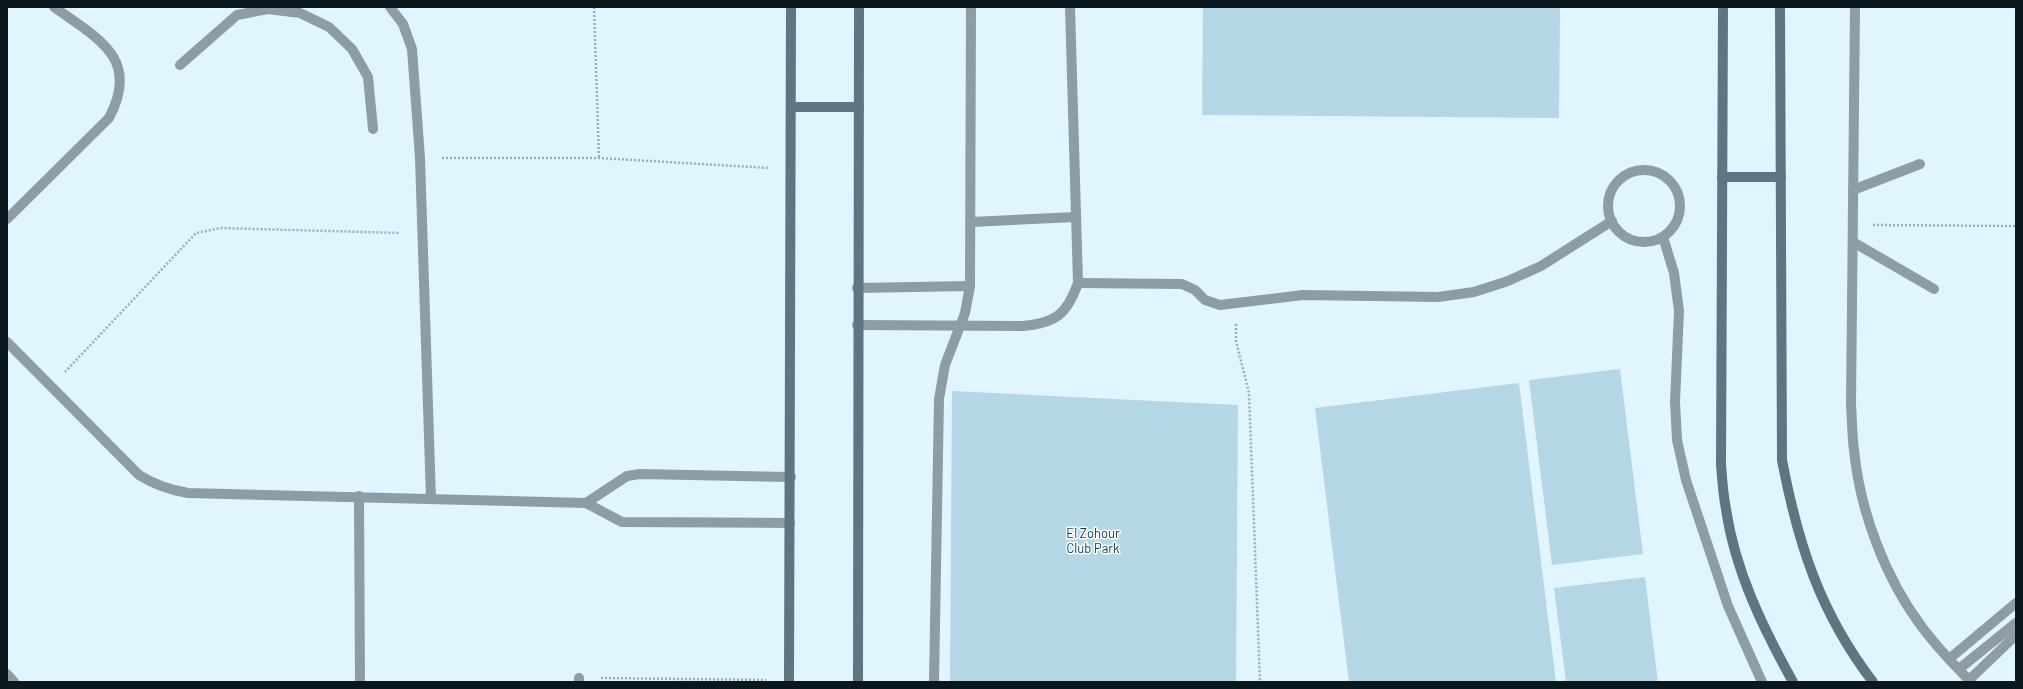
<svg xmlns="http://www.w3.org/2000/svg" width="2023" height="689" font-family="Barlow,sans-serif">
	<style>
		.green { fill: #b5d6e4 }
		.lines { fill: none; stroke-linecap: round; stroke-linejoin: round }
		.path { stroke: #9baeb6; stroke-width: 2.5; stroke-dasharray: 2 2; stroke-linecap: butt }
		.lane { stroke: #8e9da4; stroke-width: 10 }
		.street { stroke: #8e9da4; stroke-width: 10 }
		.secondary { stroke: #5f757f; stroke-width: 10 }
		.labels { text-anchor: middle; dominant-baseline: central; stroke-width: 3; stroke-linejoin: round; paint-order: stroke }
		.park-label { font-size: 13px; fill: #0d3b4b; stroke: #fff }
	</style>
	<rect width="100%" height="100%" fill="#e0f5ff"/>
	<!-- green -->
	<g class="green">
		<path d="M1203 7H1560L1559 118 1202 115Z"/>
		<path d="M1620 369 1643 554 1552 565 1529 380Z"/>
		<path d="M1519 383 1556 682H1349L1315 408Z"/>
		<path d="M952 391 1238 405 1236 682H950Z"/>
		<path d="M1645 577 1658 682H1566L1554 588Z"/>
	</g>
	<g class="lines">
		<!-- path -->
		<g class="path">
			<path d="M594 7 599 158"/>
			<path d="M442 158H599L769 168"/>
			<path d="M1873 225 2016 226"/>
			<path d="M1236 324V341L1249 393 1260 682"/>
			<path d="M65 372 196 233 221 228 400 233"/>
			<path d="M601 678 766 680"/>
		</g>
		<!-- lane -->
		<g class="lane">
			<path d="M180 65 237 15 268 9 300 13 329 27 352 49 368 77 373 129"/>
			<circle cx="1644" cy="206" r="36"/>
			<path d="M1853 190 1920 164"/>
			<path d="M971 222 1076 217"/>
			<path d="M1663 237 1674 273 1679 311 1675 402 1677 440 1686 480 1728 606 1762 682"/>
			<path d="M1853 242 1934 289"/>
			<path d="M1078 283 1182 284 1195 290 1205 300 1220 305 1303 295 1438 297 1474 292 1508 281 1541 266 1612 221"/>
			<path d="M857 288 970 286"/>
			<path d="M857 325 1023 326C1056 323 1067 314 1078 283L1070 7"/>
			<path d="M1949 659 2016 603"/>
			<path d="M1959 669 2016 623"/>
			<path d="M1969 680 2016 635"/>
			<path d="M934 682 939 399 945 365 965 313 970 286 971 7"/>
		</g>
		<!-- street -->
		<g class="street">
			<path d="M390 7 403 24 412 49 420 158 431 499"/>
			<path d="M1855 7 1851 404C1852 419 1852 435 1854 450 1860 511 1885 578 1922 627 1937 647 1954 665 1971 682"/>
			<path d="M7 219 109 118C141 58 97 38 54 7"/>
			<path d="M7 342 139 475C155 485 170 490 188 493L586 503 622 522 790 523"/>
			<path d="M359 496 360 682"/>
			<path d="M586 503 627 476 640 474 791 477"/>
			<path d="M7 674 14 682"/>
			<path d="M579 678V682"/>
		</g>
		<!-- secondary -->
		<g class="secondary">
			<path d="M1723 7 1721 464C1722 479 1723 494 1726 509 1735 571 1763 628 1793 682"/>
			<path d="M1780 7 1782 460C1798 544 1820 613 1873 682"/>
			<path d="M791 107H859"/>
			<path d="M1722 177H1781"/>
			<path d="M789 682 791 7"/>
			<path d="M858 682 859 7"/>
		</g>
	</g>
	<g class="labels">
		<!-- park labels -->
		<g class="park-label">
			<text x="1093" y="533">El Zohour<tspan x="1093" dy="15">Club Park</tspan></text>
		</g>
	</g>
	<!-- border -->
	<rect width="2023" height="689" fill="none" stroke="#0a181d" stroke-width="16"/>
</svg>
